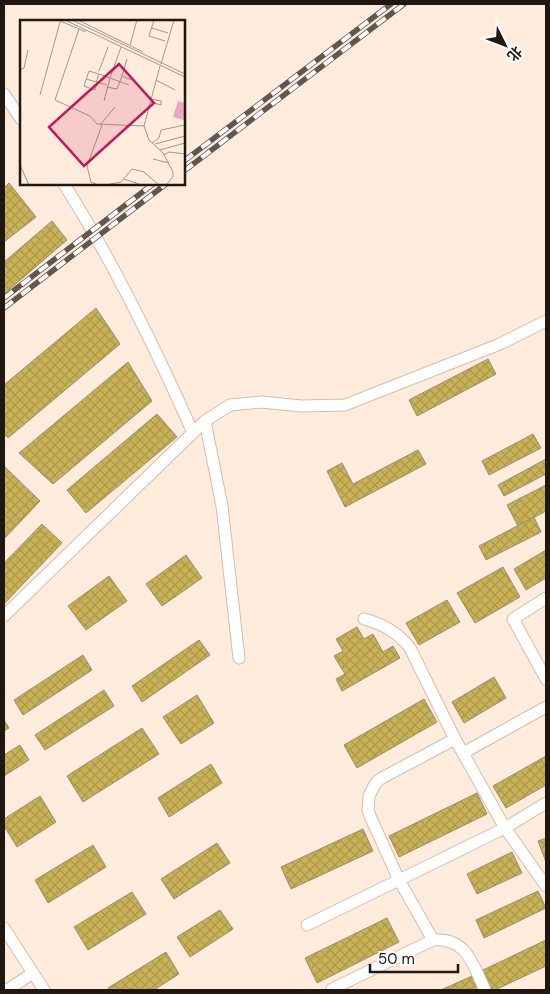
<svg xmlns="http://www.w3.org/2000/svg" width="550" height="994" font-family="'DM Sans','Noto Sans SC',sans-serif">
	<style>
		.building { fill: url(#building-cross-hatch); stroke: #958f76 }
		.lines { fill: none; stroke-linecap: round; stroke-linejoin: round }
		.minor-casing { stroke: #d4beab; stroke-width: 13 }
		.minor { stroke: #fff; stroke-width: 11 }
		.rail-casing { stroke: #62574e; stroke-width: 5.5 }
		.rail { stroke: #fdfdfd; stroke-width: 4; stroke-dasharray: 11; stroke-linecap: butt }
		.inset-road { fill: none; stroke: #a5978b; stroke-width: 1 }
		.view { fill: #c2185b; fill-opacity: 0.15; stroke: #c2185b; stroke-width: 2.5 }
		.inset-edge { fill: none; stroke: #1f1710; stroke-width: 2.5 }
	</style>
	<defs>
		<pattern id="building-cross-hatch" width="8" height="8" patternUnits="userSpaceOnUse" patternTransform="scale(1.25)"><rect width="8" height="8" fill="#c9b256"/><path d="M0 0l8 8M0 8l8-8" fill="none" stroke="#ac984a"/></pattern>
	</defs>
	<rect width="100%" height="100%" fill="#ffecdd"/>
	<!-- building -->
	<g class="building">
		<path d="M9 183 36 217 4 242V188Z"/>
		<path d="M52 221 67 240 4 294V262Z"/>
		<path d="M96 308 120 344 8 438 4 434V385Z"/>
		<path d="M488 359 496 374 417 416 409 400Z"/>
		<path d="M128 362 152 401 53 484 19 453Z"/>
		<path d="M157 414 177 437 86 513 67 490Z"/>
		<path d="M533 434 541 448 489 475 482 461Z"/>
		<path d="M418 450 426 464 345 507 327 471 342 463 353 484Z"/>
		<path d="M546 459V474L504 496 498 485Z"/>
		<path d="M4 466 40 501 4 539Z"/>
		<path d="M546 485V511L518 526 507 505Z"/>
		<path d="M534 517 541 532 486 560 479 546Z"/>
		<path d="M42 524 62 543 4 604V563Z"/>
		<path d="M546 550V578L526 590 514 569Z"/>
		<path d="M186 555 202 578 162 606 146 584Z"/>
		<path d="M503 567 520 597 475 623 457 593Z"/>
		<path d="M109 576 127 601 86 630 68 606Z"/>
		<path d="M447 600 460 622 419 645 406 623Z"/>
		<path d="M357 627 364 639 373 634 383 652 393 646 400 658 342 691 336 679 345 674 334 656 343 651 336 639Z"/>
		<path d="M199 640 210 655 142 702 132 686Z"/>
		<path d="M83 655 92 670 23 715 14 700Z"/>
		<path d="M494 677 506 698 464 723 452 702Z"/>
		<path d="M104 690 114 706 45 750 35 735Z"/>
		<path d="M197 695 214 723 181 744 163 717Z"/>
		<path d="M424 699 437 722 357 768 344 745Z"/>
		<path d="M4 720 9 728 4 731Z"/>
		<path d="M142 728 159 754 83 802 67 776Z"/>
		<path d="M20 745 29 760 4 776V755Z"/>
		<path d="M546 756V785L506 808 493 786Z"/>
		<path d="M211 764 222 783 169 817 158 798Z"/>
		<path d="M477 793 487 814 399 857 389 836Z"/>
		<path d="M40 796 56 822 17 847 4 826V819Z"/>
		<path d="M363 829 373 851 291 889 281 867Z"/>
		<path d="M546 838V862L538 841Z"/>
		<path d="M217 843 230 863 174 899 161 879Z"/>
		<path d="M93 845 106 867 48 903 35 880Z"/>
		<path d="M512 852 522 873 477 894 467 874Z"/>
		<path d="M538 891 546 908 484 938 476 920Z"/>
		<path d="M132 892 146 914 88 950 74 927Z"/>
		<path d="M220 910 233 929 190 957 177 937Z"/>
		<path d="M387 918 399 942 317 983 305 958Z"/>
		<path d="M546 940V966L495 990H492L483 970Z"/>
		<path d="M166 952 179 974 154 990H109L108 988Z"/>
		<path d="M472 976 479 990H441Z"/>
	</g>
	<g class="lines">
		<!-- minor casing -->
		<g class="minor-casing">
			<g id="minor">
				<path d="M4 94 21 119"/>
				<path d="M64 184C114 263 155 347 193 433"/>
				<path d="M205 421 222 506 239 658"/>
				<path d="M546 598 513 619 546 679"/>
				<path d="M4 616 205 421 230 405 262 402 301 406 345 405 500 344 546 321"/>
				<path d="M364 619C383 624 398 632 410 648L455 739 505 828 546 803"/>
				<path d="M463 753 546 707"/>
				<path d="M307 925 505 828 546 886"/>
				<path d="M4 928 44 990"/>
				<path d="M433 940C467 937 473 965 485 990"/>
				<path d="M332 989 433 940 399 880 370 816 368 810 369 796 375 784 380 779 455 739"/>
				<path d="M7 990 33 973"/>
			</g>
		</g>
		<!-- minor -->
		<use href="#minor" class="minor"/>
		<!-- rail casing -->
		<g class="rail-casing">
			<g id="rail">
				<path d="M184 161 391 4"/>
				<path d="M184 171 404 4"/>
				<path d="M4 298 153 184"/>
				<path d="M4 308 166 184"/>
			</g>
		</g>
		<!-- rail -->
		<use href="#rail" class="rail"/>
	</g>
	<!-- overview -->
	<g transform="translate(20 20)">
		<rect width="165" height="165" fill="#ffecdd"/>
		<path d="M158 81 165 83 164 100 153 97Z" fill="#eaa7bd"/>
		<path class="inset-road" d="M38 0 66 12M45 0 165 57M52 0 165 54M58 0 123 32M134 0 129 16 145 21M132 8 148 13M59 9 35 80 70 96 77 104 124 106M110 25 117 0M101 27 90 58 109 65M141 44 154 0M140 46 124 106 129 120 143 133 153 152V157L146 165M0 50 4 48 8 30M79 51 88 27M102 56 107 39M66 59 87 65M136 60 155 70M76 62 79 54 90 58 84 81M77 62 75 70 64 66 69 51 79 54M87 67 97 69 102 56 112 60M20 75 40 2M130 82 141 85V81L131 79M80 105 95 87M132 123 139 118 141 110 165 105M135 124 165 116M140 130 165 123M144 135 149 132 165 134M133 139 149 143M0 145 9 165M104 159 122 165M78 165 71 162 67 146 82 105M85 165 101 162 112 149 124 152 139 165"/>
		<path class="view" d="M99 44 134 83 64 146 29 107Z"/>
		<rect width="165" height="165" class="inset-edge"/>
	</g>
	<!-- border -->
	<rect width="550" height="994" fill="none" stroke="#1f1710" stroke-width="10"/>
	<!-- north arrow -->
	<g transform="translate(505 45) rotate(132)" stroke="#fdfdfd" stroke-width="4" paint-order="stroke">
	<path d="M0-4L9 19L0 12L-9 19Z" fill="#1f1710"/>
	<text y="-8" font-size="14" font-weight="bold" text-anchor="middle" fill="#1f1710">北</text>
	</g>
	<!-- scale -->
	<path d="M370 964v8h88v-8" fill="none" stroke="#1f1710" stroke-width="2.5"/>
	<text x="378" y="964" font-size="15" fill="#1f1710" stroke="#fdfdfd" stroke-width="4" paint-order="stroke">50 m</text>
</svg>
